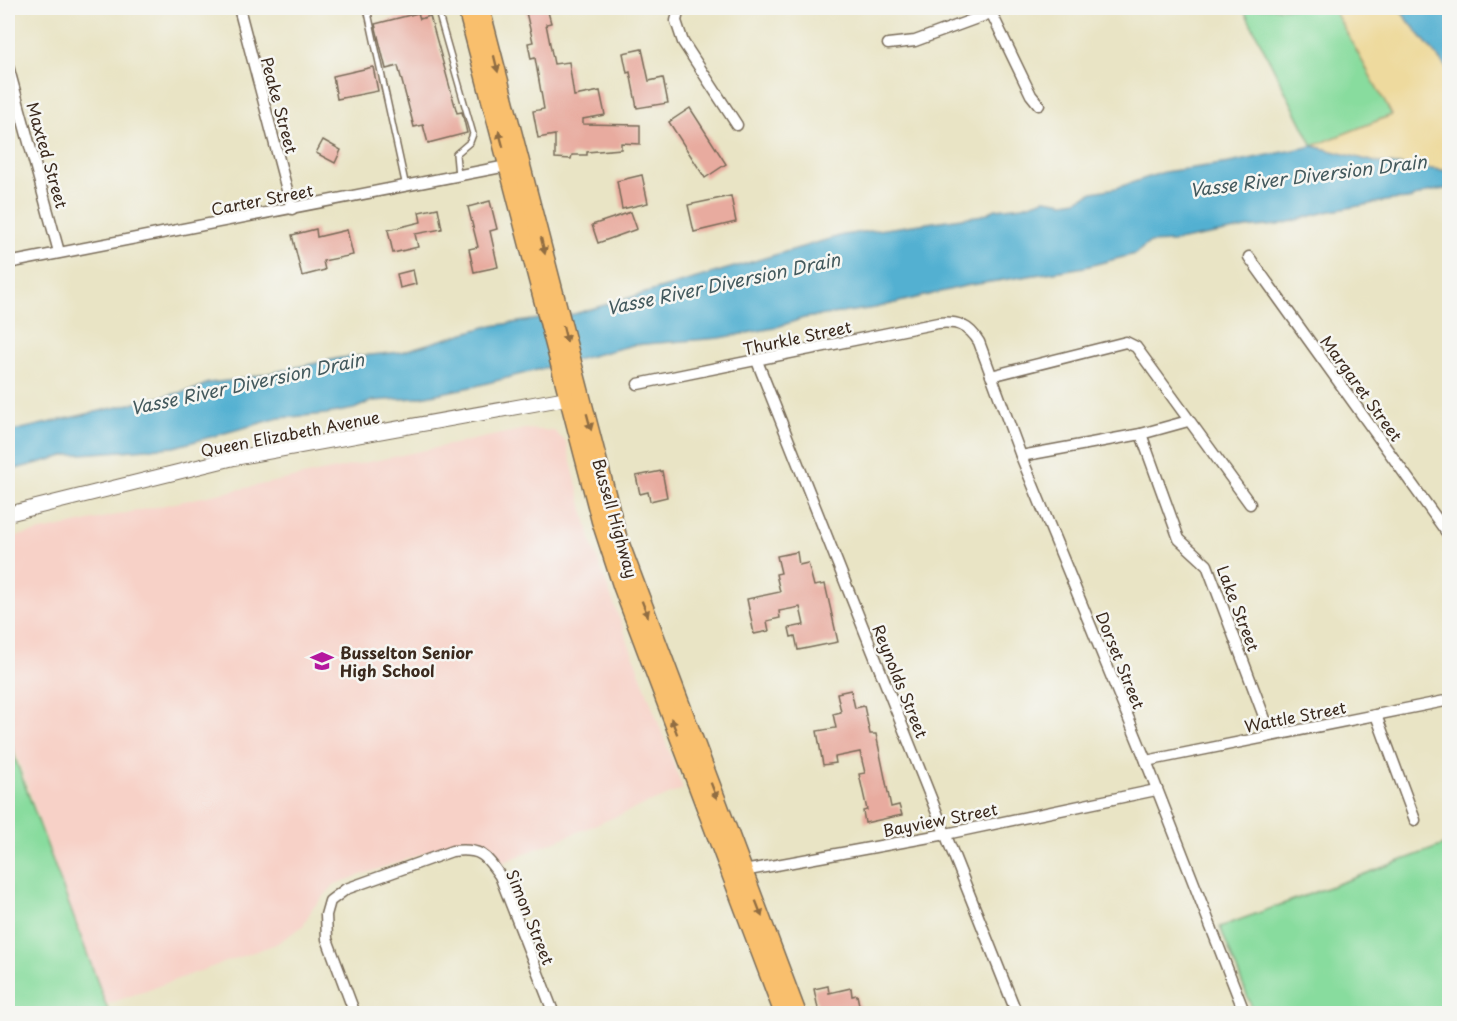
<svg xmlns="http://www.w3.org/2000/svg" width="1457" height="1021" font-family="'Playpen Sans',sans-serif">
	<style>
		.built { fill: #f7d1c7 }
		.green { fill: #88dc9e; stroke: #62835e; stroke-width: 1.5 }
		.sand { fill: #eeda9e; stroke: #94825e; stroke-width: 1.5 }
		.water { fill: #53b0d1; stroke: #476d78; stroke-width: 1.5 }
		.building { fill: #e8ab9f }
		.lines { fill: none; stroke-linecap: round; stroke-linejoin: round }
		.service-casing { stroke: #786b58; stroke-width: 8 }
		.minor-casing { stroke: #786b58; stroke-width: 13 }
		.tertiary-casing { stroke: #786b58; stroke-width: 16 }
		.primary-casing { stroke: #786b58; stroke-width: 19 }
		.service { stroke: #fff; stroke-width: 5 }
		.minor { stroke: #fff; stroke-width: 10 }
		.tertiary { stroke: #fff; stroke-width: 14 }
		.primary { stroke: #f9bf6d; stroke-width: 16 }
		.oneway { fill: #906d42 }
		.labels { text-anchor: middle; dominant-baseline: central; stroke-width: 5; stroke-linejoin: round; paint-order: stroke }
		.street-label { font-size: 16px; fill: #3b2a1e; stroke: #f6f6f2 }
		.poi-label { font-size: 16px; font-weight: bold; fill: #3b2a1e; stroke: #f6f6f2; text-anchor: start }
		.water-label { font-size: 18px; font-style: italic; fill: #43595d; stroke: #f6f6f2 }
	</style>
	<rect width="100%" height="100%" fill="#f6f6f2"/>
	<filter id="ink" filterUnits="userSpaceOnUse"><feTurbulence type="fractalNoise" baseFrequency=".0167" numOctaves="2"/><feDisplacementMap in="SourceGraphic" scale="12" xChannelSelector="R" yChannelSelector="G"/><feConvolveMatrix kernelMatrix="1 2 1 2 8 2 1 2 1" color-interpolation-filters="sRGB"/></filter>
	<filter id="wash" filterUnits="userSpaceOnUse"><feTurbulence type="fractalNoise" baseFrequency=".008" numOctaves="4" result="noise"/><feDisplacementMap in="SourceGraphic" scale="24" xChannelSelector="R" yChannelSelector="G"/><feGaussianBlur stdDeviation="1.35" result="paint"/><feColorMatrix in="noise" values="0 0 0 0 0 0 0 0 0 0 0 0 0 0 0 0 0 1.4 0 .05"/><feComposite in="paint" operator="in"/></filter>
	<g filter="url(#wash)">
		<rect width="100%" height="100%" fill="#e9e4c5"/>
		<!-- built -->
		<path class="built" d="M525 429 554 431 566 442 592 545 683 789 502 863 490 848 475 844 445 846 335 884 312 909 303 926 276 944 105 1005 8 731V538Z"/>
		<!-- green -->
		<g class="green">
			<path d="M1243 8H1333L1392 115 1313 146Z"/>
			<path d="M8 731 16 761 109 1013H8Z"/>
			<path d="M1449 843V1013H1254L1220 927Z"/>
		</g>
		<!-- sand -->
		<path class="sand" d="M1333 8H1398L1449 71V171L1379 163 1313 146 1392 115Z"/>
		<!-- water -->
		<g class="water">
			<path d="M1398 8H1449V71Z"/>
			<path d="M1313 146 1379 163 1449 171V188L1427 192 1410 199 1391 200 1326 212 1278 225 1246 228 1172 242 1149 243 1135 254 1085 267 965 286 875 308 804 318 774 328 720 338 633 345 476 386 416 398 372 401 354 409 326 414 279 418 174 447 68 455 8 471V432L196 389 208 383 237 380 340 358 401 352 485 327 574 314 843 235 983 215 996 209 1023 206 1045 199 1064 202 1077 200 1093 192 1116 188 1164 172 1229 163Z"/>
		</g>
		<g id="blocks">
			<!-- building -->
			<g class="building">
				<path d="M525 8H547L551 23 546 24 554 64 569 62 574 96 600 91 605 115 583 119V124L640 125V144L621 143V149L587 152V155H572L571 159 555 158V135L538 138 533 111 544 109 535 58 531 59 528 43 533 42Z"/>
				<path d="M418 13 420 19 430 16 457 113 462 112 467 133 428 143 423 125 414 127 398 66 386 69 375 24Z"/>
				<path d="M642 49 649 81 663 78 668 103 637 108 630 72 627 73 623 53Z"/>
				<path d="M373 67 378 91 337 99 333 76Z"/>
				<path d="M690 108 726 164 705 178 669 122Z"/>
				<path d="M323 140 341 150 335 163 316 153Z"/>
				<path d="M642 175 648 203 622 209 617 181Z"/>
				<path d="M731 196 736 222 694 232 688 205Z"/>
				<path d="M490 201 497 229 490 231 498 267 474 272 469 249 478 247 468 207Z"/>
				<path d="M438 208 442 229 415 234 418 247 393 253 388 230 421 222 419 212Z"/>
				<path d="M631 212 637 229 598 243 592 225Z"/>
				<path d="M316 229 317 237 347 230 353 255 323 261 325 270 302 276 292 235Z"/>
				<path d="M413 270 416 284 400 288 397 274Z"/>
				<path d="M662 471 667 497 650 501 648 492 640 494 636 476Z"/>
				<path d="M797 552 799 565 808 563 814 586 825 584 838 642 798 650 795 636 791 637 789 628 804 625 800 607 779 611 780 618 767 621 769 631 754 634 747 599 780 592 776 574 781 573 777 556Z"/>
				<path d="M851 690 855 708 864 706 870 734H876L891 807 899 805 902 815 865 823 863 811 867 810 859 774 865 773 860 752 835 757 836 763 823 765 817 731 836 728 833 714 841 712 837 693Z"/>
				<path d="M828 986 829 993 851 988 852 996 857 995 861 1014H819L814 989Z"/>
			</g>
		</g>
	</g>
	<g filter="url(#ink)">
		<use href="#blocks" fill-opacity="0" stroke="#786b58" stroke-width="1.5"/>
		<g class="lines">
			<!-- service casing -->
			<g class="service-casing">
				<g id="service">
					<path d="M367 8 406 187"/>
					<path d="M437 8 473 134 470 142 456 154 458 176"/>
				</g>
			</g>
			<!-- minor casing -->
			<g class="minor-casing">
				<g id="minor">
					<path d="M239 8 292 209"/>
					<path d="M679 8 676 21 683 42 737 125"/>
					<path d="M989 8 1031 95 1039 105"/>
					<path d="M888 44 915 41 991 13"/>
					<path d="M8 66 59 252"/>
					<path d="M1249 257 1450 537"/>
					<path d="M8 263 512 165"/>
					<path d="M757 361 1017 1014"/>
					<path d="M991 376 1126 342 1136 347 1250 504"/>
					<path d="M638 384 938 323C957 321 969 325 979 342L1021 456 1146 761 1245 1014"/>
					<path d="M1141 434 1179 539 1207 565 1271 735"/>
					<path d="M1021 456 1141 434 1188 421"/>
					<path d="M1376 715 1415 820"/>
					<path d="M1146 761 1450 700"/>
					<path d="M738 872 946 834 1156 790"/>
					<path d="M355 1014 327 939 326 915 330 901 346 889 452 851C480 848 485 854 500 876L554 1014"/>
				</g>
			</g>
			<!-- tertiary casing -->
			<g class="tertiary-casing">
				<path id="tertiary" d="M8 514 234 458 578 396"/>
			</g>
			<!-- primary casing -->
			<g class="primary-casing">
				<g id="primary">
					<path d="M466 8 600 521 622 588 783 1014"/>
					<path d="M481 8 618 536 798 1014"/>
				</g>
			</g>
			<!-- service -->
			<use href="#service" class="service"/>
			<!-- minor -->
			<use href="#minor" class="minor"/>
			<!-- tertiary -->
			<use href="#tertiary" class="tertiary"/>
			<!-- primary -->
			<use href="#primary" class="primary"/>
		</g>
		<!-- one-way arrows -->
		<defs><path id="oneway-solid" d="M-6-.8H1V-3.2L6.5 0L1 3.2V.8H-6Z" transform="scale(1.5)"/></defs>
		<g class="oneway">
			<use href="#oneway-solid" transform="translate(496 64) rotate(76)"/>
			<use href="#oneway-solid" transform="translate(501 139) rotate(-105)"/>
			<use href="#oneway-solid" transform="translate(543 246) rotate(76)"/>
			<use href="#oneway-solid" transform="translate(565 334) rotate(76)"/>
			<use href="#oneway-solid" transform="translate(589 422) rotate(75)"/>
			<use href="#oneway-solid" transform="translate(645 609) rotate(69)"/>
			<use href="#oneway-solid" transform="translate(674 726) rotate(-111)"/>
			<use href="#oneway-solid" transform="translate(714 791) rotate(69)"/>
			<use href="#oneway-solid" transform="translate(759 909) rotate(69)"/>
		</g>
	</g>
	<!-- icons -->
	<defs>
		<g id="school-bare" transform="scale(1.8)"><path d="M0-5L7-2L0 1L-7-2ZM-4 1L0 2.5L4 1V4Q0 6-4 4Z" fill="#b5179e" stroke="#f6f6f2" stroke-width="2.5" paint-order="stroke"/></g>
	</defs>
	<g fill-rule="evenodd">
		<use href="#school-bare" x="322" y="661"/>
	</g>
	<g class="labels">
		<!-- street labels -->
		<g class="street-label">
			<text transform="translate(280 105) rotate(75)">Peake Street</text>
			<text transform="translate(48 155) rotate(74)">Maxted Street</text>
			<text transform="translate(262 199) rotate(-11)">Carter Street</text>
			<text transform="translate(797 337) rotate(-12)">Thurkle Street</text>
			<text transform="translate(1362 388) rotate(54)">Margaret Street</text>
			<text transform="translate(290 433) rotate(-11)">Queen Elizabeth Avenue</text>
			<text transform="translate(616 518) rotate(74)">Bussell Highway</text>
			<text transform="translate(1239 608) rotate(69)">Lake Street</text>
			<text transform="translate(1121 660) rotate(68)">Dorset Street</text>
			<text transform="translate(901 681) rotate(68)">Reynolds Street</text>
			<text transform="translate(1295 716) rotate(-11)">Wattle Street</text>
			<text transform="translate(940 819) rotate(-11)">Bayview Street</text>
			<text transform="translate(531 917) rotate(68)">Simon Street</text>
		</g>
		<!-- poi labels -->
		<g class="poi-label">
			<text x="340" y="652">Busselton Senior<tspan x="340" dy="18">High School</tspan></text>
		</g>
		<!-- water labels -->
		<g class="water-label">
			<text transform="translate(1308 175) rotate(-7)">Vasse River Diversion Drain</text>
			<text transform="translate(723 283) rotate(-12)">Vasse River Diversion Drain</text>
			<text transform="translate(247 383) rotate(-12)">Vasse River Diversion Drain</text>
		</g>
	</g>
	<!-- margin -->
	<rect width="1457" height="1021" fill="none" stroke="#f6f6f2" stroke-width="30"/>
</svg>
